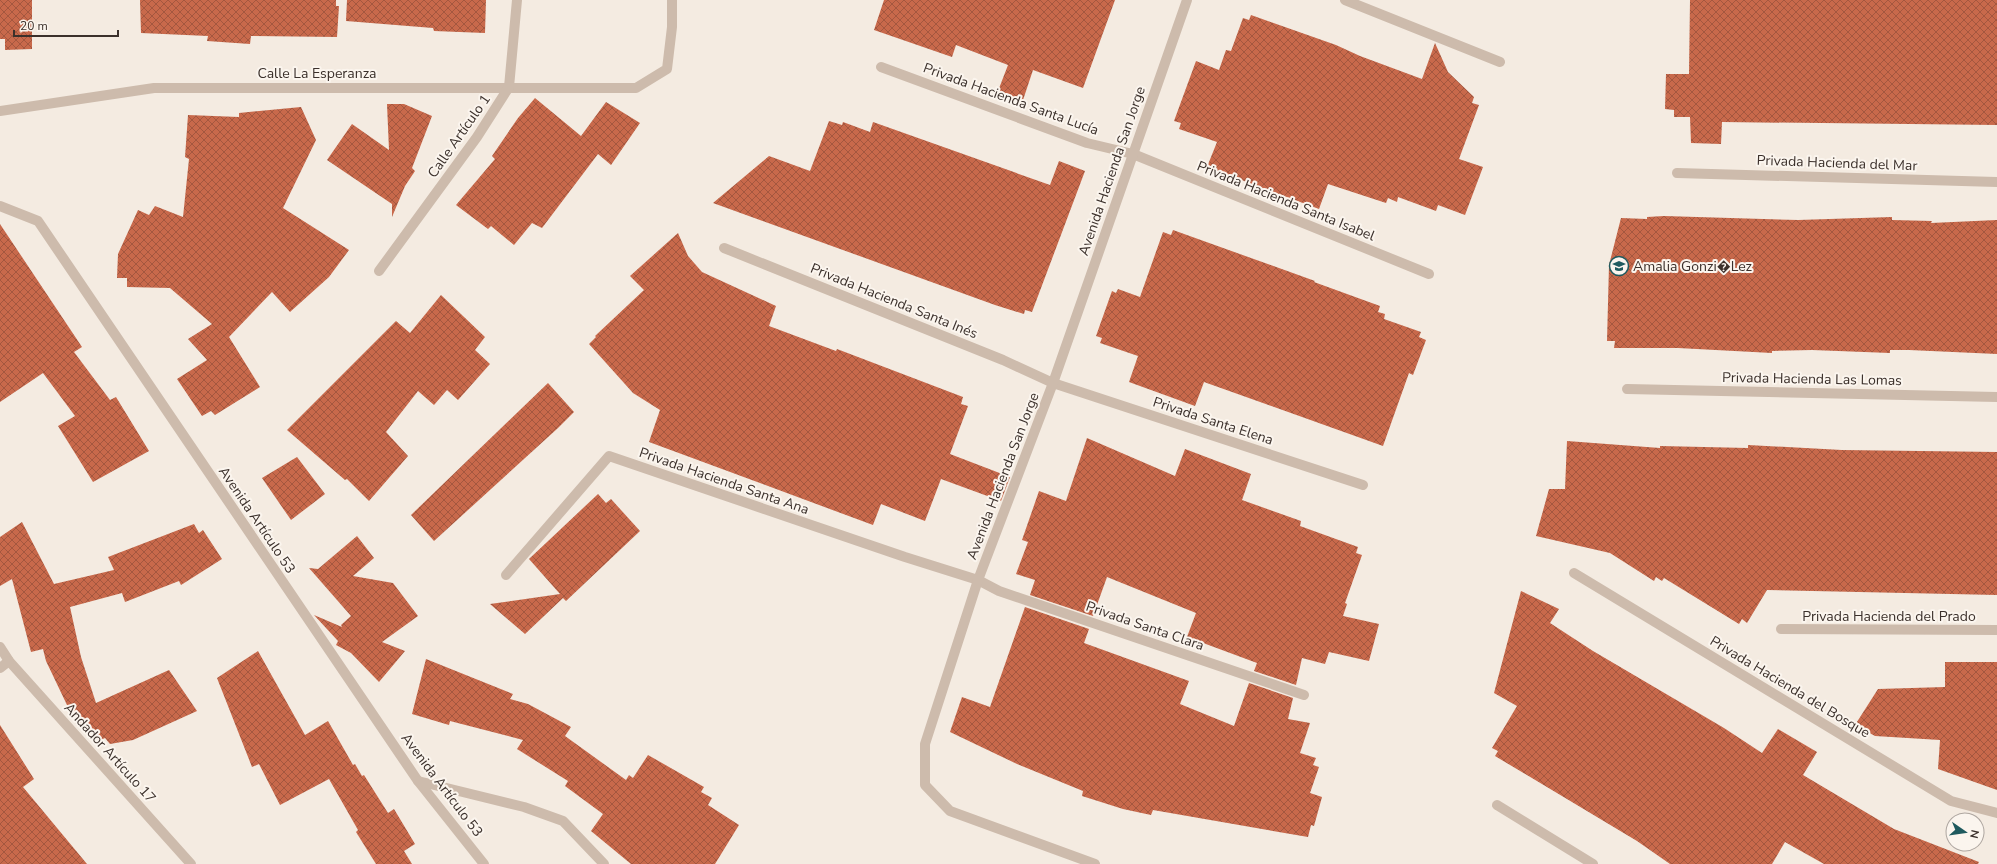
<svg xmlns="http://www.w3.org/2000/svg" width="1997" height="864" font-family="'Nunito Sans',sans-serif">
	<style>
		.building { fill: url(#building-cross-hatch) }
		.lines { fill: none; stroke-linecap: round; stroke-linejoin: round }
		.street { stroke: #cdbbac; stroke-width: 10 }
		.labels { text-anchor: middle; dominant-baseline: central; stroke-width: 4; stroke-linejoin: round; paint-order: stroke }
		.street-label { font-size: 14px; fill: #3b302b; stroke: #fbf5ee }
		.poi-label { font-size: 14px; fill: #3b302b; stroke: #fbf5ee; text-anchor: start }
	</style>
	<defs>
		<pattern id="building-cross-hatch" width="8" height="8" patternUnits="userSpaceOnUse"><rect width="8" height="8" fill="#c8694b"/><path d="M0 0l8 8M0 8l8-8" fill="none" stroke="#a4573f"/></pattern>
	</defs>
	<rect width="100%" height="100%" fill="#f4ebe1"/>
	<!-- building -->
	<g class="building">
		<path d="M0 0H32V49L5 50V39H0Z"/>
		<path d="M140 0H336V6H339L337 37 251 36 250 44 207 41 208 36 141 33Z"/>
		<path d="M347 0H486L485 33 434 31 433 28 346 21Z"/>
		<path d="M884 0H1115L1083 88 1033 70 1023 100 998 91 1008 65 956 45 952 57 874 30Z"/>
		<path d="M1690 0H1997V125L1722 122 1721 144 1691 143 1690 117H1674V110L1665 109 1666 74H1689Z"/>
		<path d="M1251 15 1336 45 1360 56 1422 79 1435 43 1448 72 1474 97 1472 103 1479 105 1459 159 1483 167 1465 215 1438 205 1436 211 1398 197 1397 202 1388 198 1386 203 1328 184 1319 209 1207 167 1217 142 1179 129 1181 123 1174 121 1196 61 1219 70 1226 50 1231 51 1243 18 1249 20Z"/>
		<path d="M535 98 581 136 606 102 640 123 611 165 598 154 542 228 532 223 514 245 491 226 488 229 456 205 495 159 492 156 518 118Z"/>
		<path d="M387 104H404L432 116 412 168 415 171 405 186 392 217V204L327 160 352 124 389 150Z"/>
		<path d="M301 107 316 140 283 208 349 250 329 277 290 312 272 292 229 337 260 387 215 415 211 411 202 416 177 379 207 360 188 339 212 324 170 288 127 287V278H117L118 254 138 210 149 215 155 206 183 217 189 159 185 157 188 115 239 117V113Z"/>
		<path d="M829 121 842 125 843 122 870 132 873 122 1050 185 1059 161 1085 171 1032 312 1025 310 1024 314 995 305 713 203 769 156 810 171Z"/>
		<path d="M1664 216 1798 220 1892 217V220L1932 221 1931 223 1997 220V354L1909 350H1890V353L1812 350 1772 351V353L1678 348H1614L1615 341H1607L1609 265 1621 218 1647 219V217Z"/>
		<path d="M0 224 82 347 74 352 110 400 116 397 149 451 93 482 58 426 75 416 43 373 0 402Z"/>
		<path d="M1173 230 1315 281 1314 282 1380 306 1378 312 1385 314 1384 319 1421 332 1419 337 1426 340 1413 375 1409 373 1383 446 1204 382 1195 406 1129 382 1138 356 1100 343 1102 338 1096 336 1112 291 1116 293 1118 289 1140 297 1163 232 1171 235Z"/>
		<path d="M678 233 688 256 702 272 776 306 769 326 836 351 837 349 963 397 961 404 968 406 950 454 1010 477 1001 501 941 479 925 521 881 504 873 525 649 442 660 410 633 393 589 344 596 337 595 336 644 290 630 276Z"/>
		<path d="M441 295 485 337 475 350 490 364 458 400 447 390 434 405 418 391 386 432 408 456 369 501 347 479 345 480 287 430 396 321 410 333Z"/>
		<path d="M548 383 574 412 558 428 434 541 411 515Z"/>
		<path d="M1087 438 1175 476 1185 449 1251 474 1242 500 1301 521 1300 526 1358 547 1356 553 1362 555 1345 603 1347 604 1343 616 1379 624 1369 661 1329 652 1325 664 1302 658 1296 685 1254 671 1257 663 1187 637 1196 613 1107 577 1093 616 1030 595 1035 580 1016 574 1028 542 1022 540 1039 491 1066 501Z"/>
		<path d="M1567 441 1660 448V446L1748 448V445L1842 450 1997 452V595L1767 590 1747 623 1742 619 1739 624 1664 578 1662 581 1656 577 1654 581 1610 553 1536 536 1549 489H1565Z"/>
		<path d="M297 457 325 494 291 520 262 478Z"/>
		<path d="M598 494 606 503 611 499 640 531 566 601 563 598 525 634 490 604 560 594 529 559Z"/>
		<path d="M22 522 54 584 114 570 108 557 194 524 199 533 203 530 222 559 181 585 179 581 125 602 122 593 70 607 81 657 96 703 169 670 197 711 133 740 110 744 105 738 98 741 90 724 77 726 46 661 43 649 31 652 12 579 0 586V537Z"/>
		<path d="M357 536 374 558 353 576 393 583 418 616 382 642 405 651 379 682 351 653 336 645 338 641 314 615 342 627 341 625 351 616 309 568 318 569Z"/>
		<path d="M1521 591 1559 609 1550 623 1593 651 1724 728 1762 753 1778 729 1817 752 1803 775 1894 829 1979 862 1978 864H1824L1785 842 1772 864H1670L1637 841 1495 756 1498 751 1492 748 1517 706 1494 693Z"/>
		<path d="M1025 607 1089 629 1084 643 1189 681 1180 704 1234 726 1249 683 1293 698 1288 719 1310 723 1300 753 1316 758 1313 765 1319 767 1310 793 1322 797 1314 826 1311 825 1308 837 1153 810 1151 815 1123 809 1082 796 1083 791 1017 764 950 732 962 697 990 707Z"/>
		<path d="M258 651 305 735 328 721 353 765 355 764 362 776 364 775 388 813 394 809 415 844 404 851 412 864H376L356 832 358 830 329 779 280 805 259 764 252 767 217 678Z"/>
		<path d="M426 659 513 694 510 699 528 704 571 727 565 736 626 780 629 775 633 778 648 755 704 787 701 792 712 798 708 805 739 825 715 864H631L591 831 603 814 565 786 568 781 517 749 523 740 450 721 449 725 412 714Z"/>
		<path d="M1945 662H1997V790L1938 769 1940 740 1875 736 1855 725 1878 689 1945 687Z"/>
		<path d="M0 725 34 779 23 787 87 864H0Z"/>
	</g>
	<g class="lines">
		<!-- street -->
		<g class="street">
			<path d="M1345 0 1500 62"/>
			<path d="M881 67 1087 143 1133 154 1429 274"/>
			<path d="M0 111 154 88H636L667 69 672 27V0"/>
			<path d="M1677 173 1997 182"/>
			<path d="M0 206 38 221 418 781 484 864"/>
			<path d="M724 248 1003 360 1053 383 1363 485"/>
			<path d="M379 271 477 137 509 87 517 0"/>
			<path d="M1627 389 1997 397"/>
			<path d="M1574 573 1951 801 1997 813"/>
			<path d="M506 575 609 456 905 557 978 580 999 591 1304 695"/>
			<path d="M1781 629 1997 630"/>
			<path d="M0 647 9 661 191 864"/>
			<path d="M0 668 9 661"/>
			<path d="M418 781 524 807 563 821 604 864"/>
			<path d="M1497 805 1593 864"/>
			<path d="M1095 864 950 811 925 785V744L978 580 1053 383 1187 0"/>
		</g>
	</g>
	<!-- icons -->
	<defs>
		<g id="school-ring" transform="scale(1)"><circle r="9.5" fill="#fbf5ee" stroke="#1f5a5e" stroke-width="1.5"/><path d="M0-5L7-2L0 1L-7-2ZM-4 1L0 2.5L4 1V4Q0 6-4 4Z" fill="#1f5a5e"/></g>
	</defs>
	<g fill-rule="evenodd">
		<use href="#school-ring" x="1619" y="266"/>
	</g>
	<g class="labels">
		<!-- street labels -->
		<g class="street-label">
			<text x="317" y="73">Calle La Esperanza</text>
			<text transform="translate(1011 99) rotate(20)">Privada Hacienda Santa Lucía</text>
			<text transform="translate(459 136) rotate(-55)">Calle Artículo 1</text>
			<text transform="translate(1837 163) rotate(2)">Privada Hacienda del Mar</text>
			<text transform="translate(1112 171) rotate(-71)">Avenida Hacienda San Jorge</text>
			<text transform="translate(1286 201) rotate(22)">Privada Hacienda Santa Isabel</text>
			<text transform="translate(894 301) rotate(22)">Privada Hacienda Santa Inés</text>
			<text transform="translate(1812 379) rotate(1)">Privada Hacienda Las Lomas</text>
			<text transform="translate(1213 421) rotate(18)">Privada Santa Elena</text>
			<text transform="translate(1003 476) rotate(-69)">Avenida Hacienda San Jorge</text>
			<text transform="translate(724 481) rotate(19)">Privada Hacienda Santa Ana</text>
			<text transform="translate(257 520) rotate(56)">Avenida Artículo 53</text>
			<text x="1889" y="616">Privada Hacienda del Prado</text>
			<text transform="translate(1145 626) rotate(19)">Privada Santa Clara</text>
			<text transform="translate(1790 687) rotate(31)">Privada Hacienda del Bosque</text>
			<text transform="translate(110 753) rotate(48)">Andador Artículo 17</text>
			<text transform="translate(442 785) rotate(53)">Avenida Artículo 53</text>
		</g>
		<!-- poi labels -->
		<g class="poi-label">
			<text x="1633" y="266">Amalia Gonzi�Lez</text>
		</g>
	</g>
	<!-- north arrow -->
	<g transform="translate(1965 832) rotate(103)"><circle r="19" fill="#fbf5ee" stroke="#aea6a0"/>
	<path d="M0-3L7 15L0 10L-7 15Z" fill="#1f5a5e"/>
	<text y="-6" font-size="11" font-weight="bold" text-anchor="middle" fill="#3b302b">N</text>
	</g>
	<!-- scale -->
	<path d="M14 30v6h104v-6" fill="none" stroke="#3b302b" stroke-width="2"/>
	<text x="20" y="30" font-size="12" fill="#3b302b" stroke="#fbf5ee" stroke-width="3" paint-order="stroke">20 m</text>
</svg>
